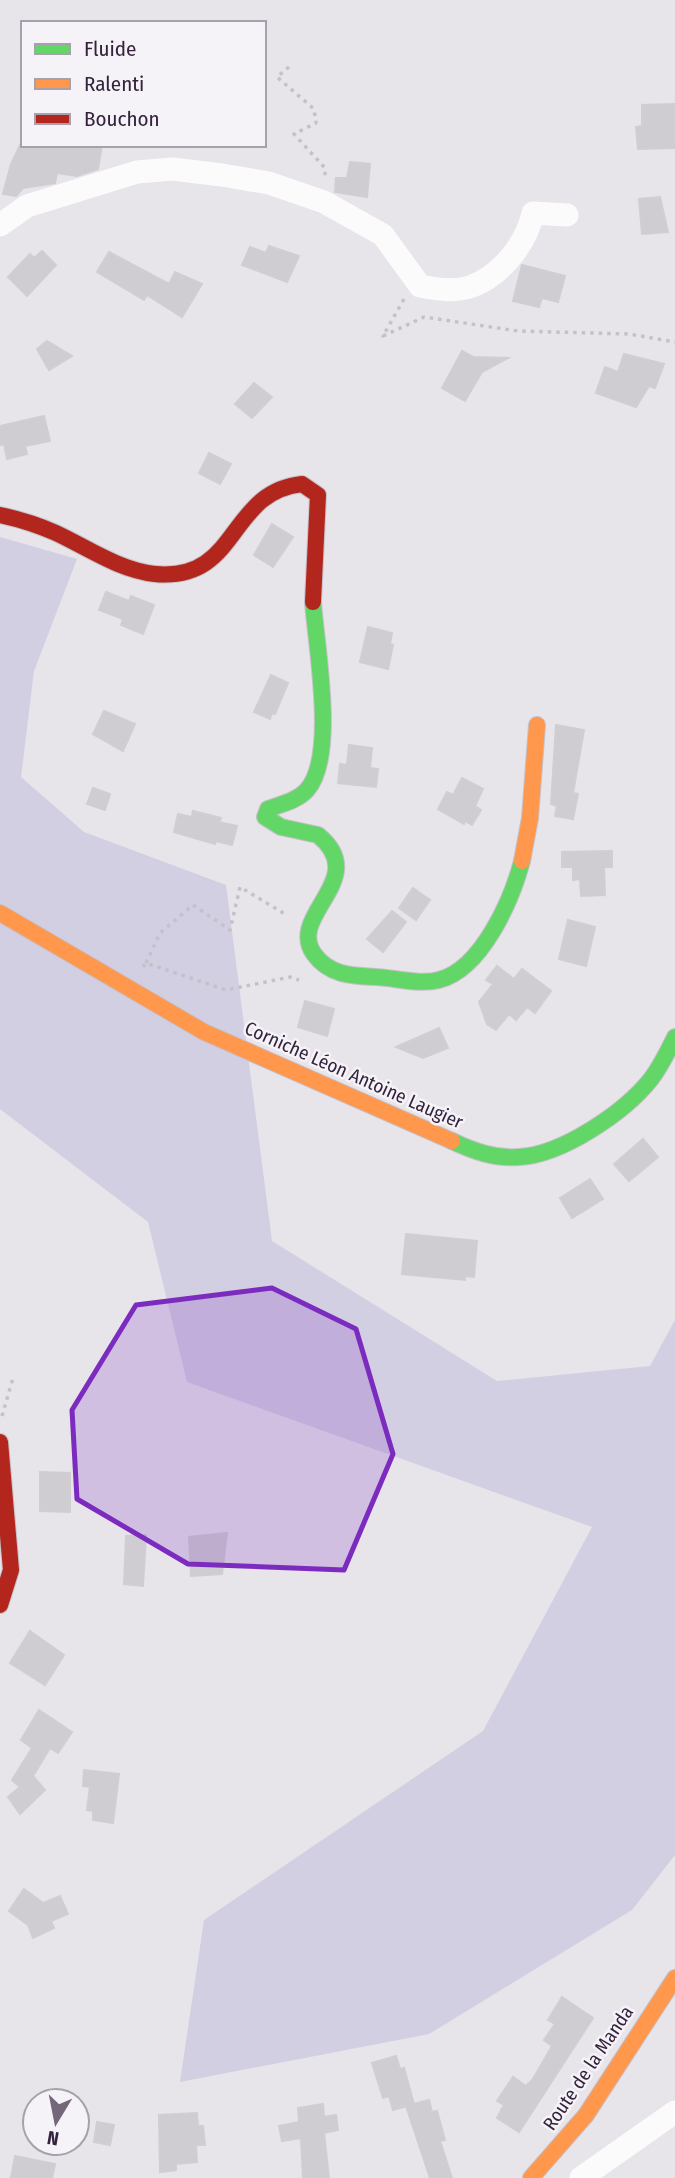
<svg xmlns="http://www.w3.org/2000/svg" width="675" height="2178" font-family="'Fira Sans Condensed',sans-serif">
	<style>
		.green { fill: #d3cfe2 }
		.building { fill: #d0cdd2; stroke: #d0cdd3; stroke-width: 2 }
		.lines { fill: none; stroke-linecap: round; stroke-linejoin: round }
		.fast-casing { stroke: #c5c1c9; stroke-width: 18 }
		.slow-casing { stroke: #c5c1c9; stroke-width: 18 }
		.jam-casing { stroke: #c5c1c9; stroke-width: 18 }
		.path { stroke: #c5c1ca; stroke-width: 3.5; stroke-dasharray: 3.5 5; stroke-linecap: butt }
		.street { stroke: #fbfbfc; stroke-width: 23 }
		.fast { stroke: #63d668; stroke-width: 16 }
		.slow { stroke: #ff974d; stroke-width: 16 }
		.jam { stroke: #b3261e; stroke-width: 16 }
		.marked { fill: #7b2cbf; fill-opacity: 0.2; stroke: #7b2cbf; stroke-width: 5; stroke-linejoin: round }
		.labels { text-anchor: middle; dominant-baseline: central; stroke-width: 5; stroke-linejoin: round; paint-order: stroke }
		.street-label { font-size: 19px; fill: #34233c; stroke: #f5f3f8 }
	</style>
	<rect width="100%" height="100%" fill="#e7e4ea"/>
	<!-- green -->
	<path class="green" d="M0 537 77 559 34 671 21 777 84 832 226 885 272 1241 497 1381 650 1366 675 1320V1855L632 1910 429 2034 180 2082 204 1920 483 1731 592 1527 187 1382 148 1222 0 1109Z"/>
	<!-- building -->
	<g class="building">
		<path d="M675 104V148L638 149 636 127 642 126V105Z"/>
		<path d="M20 145H102L98 169 77 176 57 173 55 183 23 188 16 196 3 194 11 164Z"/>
		<path d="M350 162 370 164 367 197 335 192 336 178H347Z"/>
		<path d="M660 197 668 232 642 234 639 199Z"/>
		<path d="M269 246 299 256 287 282 242 265 250 247 266 253Z"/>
		<path d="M42 251 56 265 27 296 8 277 30 254 34 258Z"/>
		<path d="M109 252 169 284 175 272 202 284 182 317 147 295 144 300 97 272Z"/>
		<path d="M522 265 565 276 558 302 542 298 539 307 513 301Z"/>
		<path d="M47 341 72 356 49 370 37 349Z"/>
		<path d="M462 351 473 357 508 358 482 372 465 401 442 388Z"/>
		<path d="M624 354 664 364 655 388 649 386 636 407 596 393 605 367 618 372Z"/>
		<path d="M254 383 272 397 252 418 235 404Z"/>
		<path d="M44 416 50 441 25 446 27 454 7 459 4 444 0 445V426Z"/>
		<path d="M209 453 231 464 220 484 199 473Z"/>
		<path d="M272 524 293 537 273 567 254 555Z"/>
		<path d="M106 592 129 601 131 596 154 605 143 634 121 625 123 619 99 610Z"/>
		<path d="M368 627 392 633 390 644 393 645 388 669 360 662Z"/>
		<path d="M271 675 288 683 275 714 272 713 270 719 254 712Z"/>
		<path d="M104 711 135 724 123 751 93 734Z"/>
		<path d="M556 725 584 730 573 793 578 794 573 819 555 816 557 806 551 804Z"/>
		<path d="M349 745 372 748 370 768 378 769 376 787 338 783 340 764 347 765Z"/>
		<path d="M462 778 483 789 475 806 481 810 472 825 465 821 464 824 438 809 447 792 453 795Z"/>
		<path d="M93 788 110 794 105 810 87 804Z"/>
		<path d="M193 811 221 818 219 822 237 826 232 845 216 841 215 844 174 832 178 814 192 817Z"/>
		<path d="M612 851V867H604L605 895 581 896 580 879 573 880V867H562V852Z"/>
		<path d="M413 888 430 900 416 920 399 908Z"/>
		<path d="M392 911 406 922 383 952 367 939Z"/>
		<path d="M568 920 595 927 586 966 559 959Z"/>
		<path d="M497 966 514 979 522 969 551 991 535 1013 527 1007 516 1020 509 1014 496 1030 487 1024 479 1002 493 984 486 980Z"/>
		<path d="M305 1001 334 1009 327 1036 298 1027Z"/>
		<path d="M439 1028 448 1048 423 1058 396 1047Z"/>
		<path d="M643 1139 658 1157 629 1181 614 1164Z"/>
		<path d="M590 1179 603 1199 572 1218 560 1198Z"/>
		<path d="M406 1234 477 1241 474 1277 465 1276V1280L402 1274Z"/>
		<path d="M40 1472 70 1473V1512L40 1511Z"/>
		<path d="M227 1533 222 1574 191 1576 189 1537Z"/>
		<path d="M146 1535 143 1586 124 1584 126 1536Z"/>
		<path d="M30 1631 64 1655 45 1685 10 1663Z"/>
		<path d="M39 1710 72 1732 58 1753 50 1748 33 1776 45 1790 20 1814 8 1797 20 1787 12 1780 32 1748 21 1740Z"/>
		<path d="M84 1770 119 1774 113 1823 93 1820V1811L87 1810 90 1787 83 1786Z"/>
		<path d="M24 1889 43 1903 60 1896 68 1914 51 1921 54 1928 33 1938 28 1925 9 1911Z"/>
		<path d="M562 1997 593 2018 519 2132 497 2118 504 2105 497 2101 513 2077 526 2086 533 2079 552 2046 544 2040 555 2024 548 2020Z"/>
		<path d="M396 2056 400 2069 404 2068 414 2104 393 2110 389 2096 383 2098 372 2063Z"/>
		<path d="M429 2100 432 2112 437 2111 445 2140 440 2141 452 2178H430L406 2106Z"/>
		<path d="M323 2104 324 2117 336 2115 338 2130 324 2133 329 2178H303L301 2138 282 2141 279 2126 299 2122 298 2108Z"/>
		<path d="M197 2113 198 2126H203L205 2145H196L197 2162 176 2164V2170L160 2172 159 2115Z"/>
		<path d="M97 2122 114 2125 110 2145 94 2142Z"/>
		<path d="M15 2156 55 2164 52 2178H11Z"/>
	</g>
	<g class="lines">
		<!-- fast casing -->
		<g class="fast-casing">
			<g id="fast">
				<path d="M313 602C316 646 337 756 307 790 297 801 281 804 268 809L265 817 281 827 318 835C372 879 286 915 314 954 329 975 351 976 376 977 396 978 419 985 439 980 482 969 512 899 522 861"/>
				<path d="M452 1141C473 1151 495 1159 519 1157 562 1155 625 1112 651 1079 661 1066 668 1051 675 1037"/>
			</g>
		</g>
		<!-- slow casing -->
		<g class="slow-casing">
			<g id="slow">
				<path d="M522 861 530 818 537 725"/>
				<path d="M0 913 204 1032 452 1141"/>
				<path d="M531 2178 586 2115 675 1978"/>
			</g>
		</g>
		<!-- jam casing -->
		<g class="jam-casing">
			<g id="jam">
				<path d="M0 515C19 519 38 525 56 533 88 548 119 570 155 574 240 582 227 492 302 484L318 495 313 602"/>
				<path d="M0 1442 11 1570 0 1605"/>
			</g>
		</g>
		<!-- path -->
		<g class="path">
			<path d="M289 67 277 77 314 109 316 123 294 134 325 168V180"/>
			<path d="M404 299 383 336 424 317 518 331 629 334 675 342"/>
			<path d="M146 963 160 933 193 905 230 930 240 887 285 914"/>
			<path d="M143 967 146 963 226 990 290 977 299 980"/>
			<path d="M2 1416 13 1378"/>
		</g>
		<!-- street -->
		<g class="street">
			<path d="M0 225 27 206 137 172 172 169 222 175 269 183 324 202 383 235 420 286C436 289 453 292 470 287 501 276 526 244 533 213L567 215"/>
			<path d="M581 2178 675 2112"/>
		</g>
		<!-- fast -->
		<use href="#fast" class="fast"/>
		<!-- slow -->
		<use href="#slow" class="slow"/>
		<!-- jam -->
		<use href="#jam" class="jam"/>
	</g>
	<!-- marked area -->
	<path class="marked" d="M272 1288 356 1329 393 1454 344 1570 188 1564 77 1499 72 1410 136 1305Z"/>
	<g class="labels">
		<!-- street labels -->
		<g class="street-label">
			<text transform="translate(354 1075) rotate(24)">Corniche Léon Antoine Laugier</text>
			<text transform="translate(588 2068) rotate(-56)">Route de la Manda</text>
		</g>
	</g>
	<!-- legend -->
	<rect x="21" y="21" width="245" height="126" fill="#f5f3f8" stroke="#a8a0ad" stroke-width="2"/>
	<rect x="35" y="44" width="35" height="10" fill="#63d668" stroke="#a8a0ad" stroke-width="2"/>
	<text x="84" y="56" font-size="21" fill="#34233c">Fluide</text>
	<rect x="35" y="79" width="35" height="10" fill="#ff974d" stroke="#a8a0ad" stroke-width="2"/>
	<text x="84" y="91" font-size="21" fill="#34233c">Ralenti</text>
	<rect x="35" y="114" width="35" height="10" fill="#b3261e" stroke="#a8a0ad" stroke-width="2"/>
	<text x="84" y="126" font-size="21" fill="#34233c">Bouchon</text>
	<!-- north arrow -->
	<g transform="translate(56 2122) rotate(190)"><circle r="33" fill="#f5f3f8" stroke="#a8a0ad" stroke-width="2"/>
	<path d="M0-5L12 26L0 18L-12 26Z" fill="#736779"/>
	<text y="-10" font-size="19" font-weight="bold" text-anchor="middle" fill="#34233c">N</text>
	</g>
</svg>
